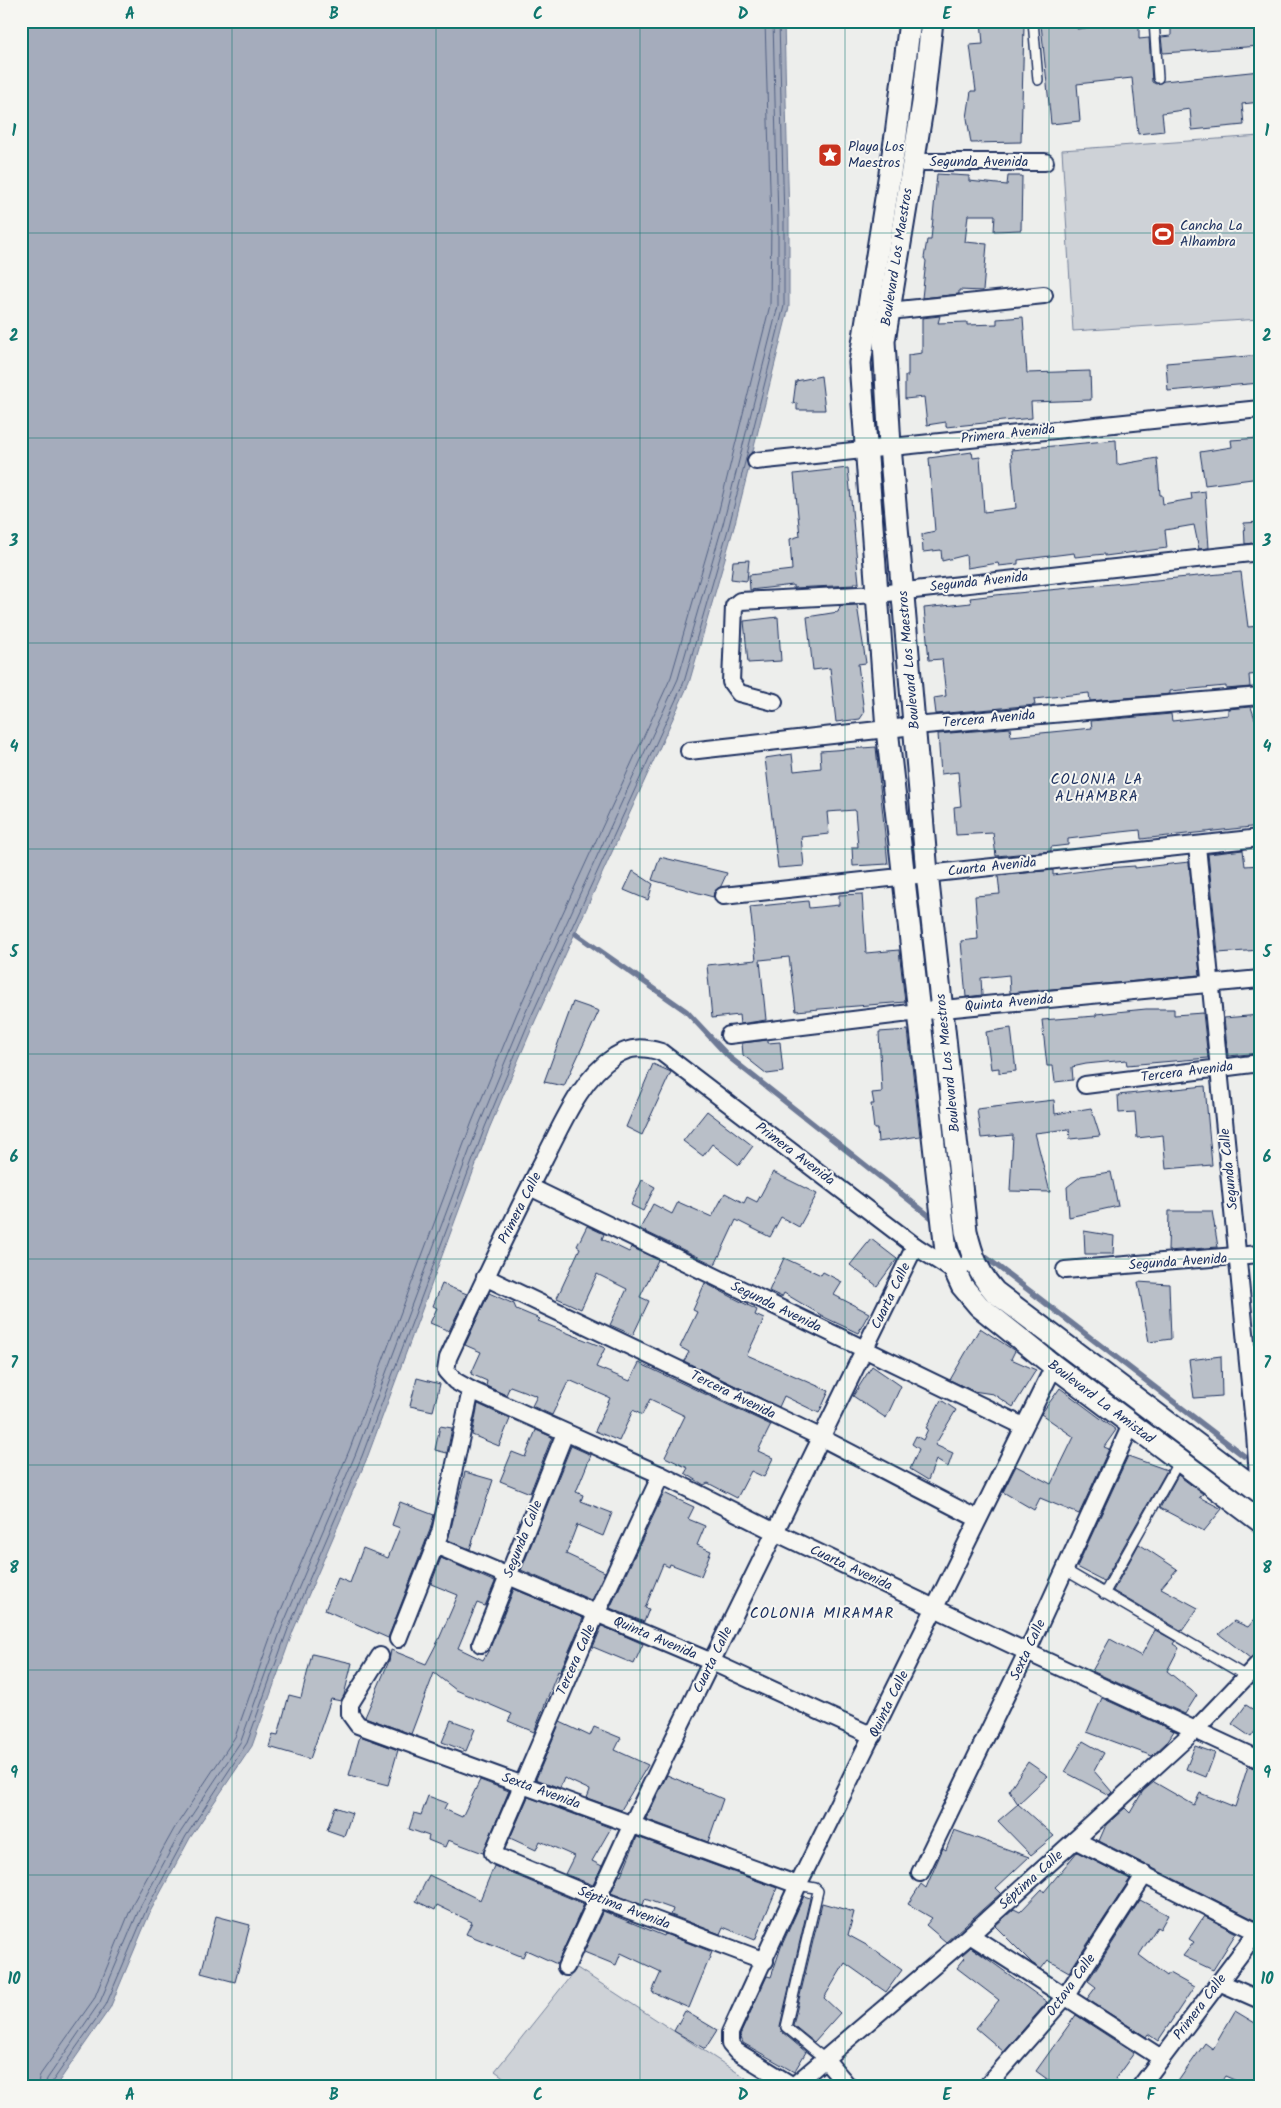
<svg xmlns="http://www.w3.org/2000/svg" width="1281" height="2108" font-family="Kalam,sans-serif">
	<style>
		.green { fill: #ced2d7; stroke: #74809a }
		.water { fill: #a5acbc; stroke: #6e7a96 }
		.lines { fill: none; stroke-linecap: round; stroke-linejoin: round }
		.shore { stroke: #526184; stroke-width: 1 }
		.stream { stroke: #6e7a96; stroke-width: 5.5 }
		.building { fill: #b9bfc8; stroke: #1b2f5e }
		.service-casing { stroke: #1b2f5e; stroke-width: 12 }
		.minor-casing { stroke: #1b2f5e; stroke-width: 20 }
		.tertiary-casing { stroke: #1b2f5e; stroke-width: 25 }
		.service { stroke: #f6f6f2; stroke-width: 9 }
		.minor { stroke: #f6f6f2; stroke-width: 16 }
		.tertiary { stroke: #f6f6f2; stroke-width: 21 }
		.grid { fill: none; stroke: #0f766e; stroke-width: 1; stroke-opacity: 0.55 }
		.labels { text-anchor: middle; dominant-baseline: central; stroke-width: 4; stroke-linejoin: round; paint-order: stroke }
		.poi-label { font-size: 14px; fill: #1b2f5e; stroke: #f6f6f2; text-anchor: start }
		.street-label { font-size: 14px; fill: #1b2f5e; stroke: #f6f6f2 }
		.neighbourhood-label { font-size: 15px; letter-spacing: 1px; fill: #1b2f5e; stroke: #f6f6f2 }
		.neatline { fill: none; stroke: #0f766e; stroke-width: 2 }
		.grid-label { font-size: 16px; text-anchor: middle; font-weight: bold; fill: #0f766e }
	</style>
	<rect width="100%" height="100%" fill="#edeeec"/>
	<filter id="ink" filterUnits="userSpaceOnUse"><feTurbulence type="fractalNoise" baseFrequency=".02" numOctaves="2"/><feDisplacementMap in="SourceGraphic" scale="10" xChannelSelector="R" yChannelSelector="G"/><feConvolveMatrix kernelMatrix="1 2 1 2 8 2 1 2 1" color-interpolation-filters="sRGB"/></filter>
	<g filter="url(#ink)">
		<!-- green -->
		<g class="green">
			<path d="M1260 136V319L1073 331 1062 150Z"/>
			<path d="M577 1968 758 2086 517 2087 495 2071Z"/>
		</g>
		<!-- water -->
		<path class="water" d="M21 21H784L789 221V307L734 527 689 683 535 1021 489 1129 367 1458 293 1631 252 1746 190 1838 151 1910 110 2008 55 2087H21Z"/>
		<g class="lines">
			<!-- shore -->
			<g class="shore">
				<path d="M37 2087 40 2075 94 1999 134 1901 174 1829 235 1737 275 1624 349 1451 472 1122 517 1013 671 677 716 522 770 305 771 221 765 21"/>
				<path d="M45 2087 47 2079 100 2002 141 1905 180 1833 241 1741 282 1627 356 1453 479 1125 524 1016 678 679 723 524 778 306V221L773 21"/>
				<path d="M51 2087 52 2082 106 2005 147 1908 186 1836 247 1743 288 1629 362 1456 485 1127 530 1019 684 682 729 526 784 306V221L779 21"/>
			</g>
			<!-- stream -->
			<g class="stream">
				<path d="M576 934 686 1011 729 1057 932 1218"/>
				<path d="M983 1255 1244 1456"/>
			</g>
		</g>
		<!-- building -->
		<g class="building">
			<path d="M981 21H1021V25H1024L1021 142 971 143 967 118 971 91H976L970 45 983 44Z"/>
			<path d="M1077 21V29L1109 25V21H1139V39L1149 38 1152 82 1156 84 1164 81 1260 71V102L1242 104 1244 125 1192 130 1190 109 1162 113 1164 131 1138 134 1132 78 1077 84 1080 121 1051 124 1041 24Z"/>
			<path d="M1171 21H1260V46L1163 53 1161 37 1171 36Z"/>
			<path d="M937 174 969 176V181L1007 185 1008 176H1022L1021 230 994 231 995 215H968L965 242 987 244 983 291 959 290V294L922 298 926 261 924 258 927 240H931Z"/>
			<path d="M940 316 938 323 967 322V325L997 324V319L1023 317 1027 373 1090 371 1091 400 1031 402 1032 418 946 427V422L927 425 924 397 905 399V376H908V355L922 353V318Z"/>
			<path d="M1260 355V383L1168 391 1166 363Z"/>
			<path d="M821 376 825 410H797V403L793 404 796 381Z"/>
			<path d="M1260 438V478L1205 485 1200 452 1232 447 1231 440Z"/>
			<path d="M1116 440 1117 465 1157 458 1160 495H1162L1163 504 1192 499 1191 493 1205 491 1209 548 1199 549 1194 525 1165 530 1167 548 1105 556V554L1075 557 1074 553 1018 560V564L999 566 998 563 967 568 966 555 942 561 941 550 923 552 922 534 935 531 929 458 972 452 973 458 980 457 984 512 1016 508 1011 450Z"/>
			<path d="M848 468 859 583H854V585L793 588V585L750 590 749 575 792 570 790 539 800 536 794 474Z"/>
			<path d="M1260 522V542L1245 544 1244 523Z"/>
			<path d="M749 560 747 581 731 579 733 561Z"/>
			<path d="M1241 572 1248 627 1260 626V674L1249 675 1250 687 1226 689V686L1170 691V694L1090 701 1089 693 1034 699 1035 705 936 714 934 698 946 696 942 659 929 660 924 608 971 603 970 598 996 595Z"/>
			<path d="M857 605 866 663 858 664 864 713 860 719 836 722 830 668 813 670 807 617 838 612 840 606Z"/>
			<path d="M778 617 781 661 748 663 744 621Z"/>
			<path d="M1251 707 1255 719H1260V826L1141 839 1140 830 1102 834V835L1068 839V845L1051 847V851L996 856 993 833 956 835 954 807 961 806 958 772 941 774 938 734 1010 728 1011 736 1092 728 1091 721 1171 714 1172 721 1228 715V709Z"/>
			<path d="M876 747 888 864 853 866 852 847H858L855 810 827 812 829 834 801 837 804 866 778 868 765 758 792 754 794 771 821 768 820 751Z"/>
			<path d="M1243 850 1245 866 1260 865V950L1218 953 1208 854Z"/>
			<path d="M660 857 727 873 721 886 714 892 713 897 652 880Z"/>
			<path d="M1189 862 1200 975 1010 993 1009 975 981 978 982 995 966 997 961 941 978 939 975 896 1000 894 998 876 1053 870V875L1106 868 1135 866V868Z"/>
			<path d="M633 871 653 884 648 900 624 890Z"/>
			<path d="M862 894 866 953 899 950 905 1002 796 1011 789 957 760 960 766 1020 740 1024 739 1015 712 1018 707 965 756 960 750 907 808 901 809 908 839 905V895Z"/>
			<path d="M573 1002 599 1011 564 1086 544 1082Z"/>
			<path d="M1146 1009H1174V1015L1203 1013 1208 1058 1127 1065 1126 1060 1086 1064 1072 1067 1073 1080 1055 1082 1053 1066H1047L1042 1020 1096 1016V1014Z"/>
			<path d="M1260 1015V1053L1228 1056 1224 1018Z"/>
			<path d="M1011 1028 1016 1071 999 1073V1068L991 1069 986 1032Z"/>
			<path d="M908 1030 920 1136 878 1142 877 1129H874L871 1104H874L872 1093 882 1092 879 1032Z"/>
			<path d="M768 1040V1043L780 1042 783 1072 767 1074 743 1055 742 1043Z"/>
			<path d="M653 1064 671 1072 642 1135 626 1127Z"/>
			<path d="M1205 1086 1212 1165 1166 1169 1163 1135 1137 1138 1135 1112 1119 1113 1118 1095Z"/>
			<path d="M1054 1100 1055 1114 1091 1108 1100 1136 1070 1139 1069 1129 1035 1133 1050 1192 1010 1191 1013 1135 981 1138 977 1109Z"/>
			<path d="M707 1111 753 1146 739 1165 712 1144 703 1156 683 1141Z"/>
			<path d="M773 1172 817 1194 799 1227 781 1217 770 1237 736 1220 715 1265 640 1229 653 1204 672 1214 678 1202 712 1217 725 1193 744 1203 747 1197 757 1202Z"/>
			<path d="M1111 1172 1118 1206 1069 1217 1067 1187 1081 1176Z"/>
			<path d="M642 1180 655 1187 643 1211 631 1205Z"/>
			<path d="M1169 1211H1212L1218 1247 1168 1251Z"/>
			<path d="M587 1226 604 1234 602 1239 629 1252 631 1247 658 1260 640 1297 649 1301 633 1335 610 1325 627 1289 597 1274 581 1309 557 1298 580 1248 577 1246Z"/>
			<path d="M1084 1231 1114 1236 1113 1254H1085Z"/>
			<path d="M871 1239 897 1259 877 1286 850 1265Z"/>
			<path d="M784 1258 821 1275 823 1272 842 1282 834 1295 869 1313 858 1333 826 1318 784 1293 782 1297 769 1291Z"/>
			<path d="M1138 1282 1169 1284 1171 1339 1149 1342Z"/>
			<path d="M705 1283 757 1310 755 1315 764 1319 747 1355 829 1391 819 1413 784 1396 779 1407 684 1361 689 1352 680 1347 697 1312 693 1310Z"/>
			<path d="M442 1284 467 1294 449 1331 430 1323 437 1308 433 1306Z"/>
			<path d="M489 1293 514 1304 516 1309 540 1319 538 1321 605 1348 596 1367 630 1381 639 1363 771 1425 758 1451 773 1458 764 1477 751 1471 737 1498 708 1483 704 1485 685 1473 688 1468 665 1457 685 1416 650 1399 642 1415 633 1410 619 1441 595 1431 610 1398 569 1380 552 1415 532 1406 537 1396 510 1386 506 1395 486 1386 487 1381 471 1374 481 1352 465 1345Z"/>
			<path d="M980 1328 1015 1351 1011 1359 1036 1370 1013 1407 993 1394 973 1391 950 1380Z"/>
			<path d="M1221 1356 1222 1396 1194 1398 1189 1360Z"/>
			<path d="M872 1366 901 1386 886 1418 853 1396Z"/>
			<path d="M417 1378 440 1384 433 1411 410 1406Z"/>
			<path d="M1060 1388 1116 1430 1104 1447 1109 1449 1079 1514 1040 1498 1034 1510 1003 1492 1016 1466 1051 1484 1074 1437 1041 1414Z"/>
			<path d="M941 1400 956 1410 935 1445 953 1453 948 1467 936 1460 928 1480 910 1469 919 1449 912 1444 916 1436 923 1440 928 1429 926 1428Z"/>
			<path d="M478 1404 510 1419 499 1446 472 1435Z"/>
			<path d="M440 1426 452 1428 447 1453 435 1450Z"/>
			<path d="M536 1430 552 1437 530 1493 500 1481 512 1452 525 1457Z"/>
			<path d="M571 1446 591 1455 576 1492 583 1495 581 1501 612 1513 603 1536 577 1525 566 1554 605 1572 591 1600 521 1570Z"/>
			<path d="M1128 1456 1167 1470 1104 1581 1077 1567Z"/>
			<path d="M465 1472 493 1480 470 1549 448 1540Z"/>
			<path d="M1178 1475 1203 1494 1199 1497 1222 1509 1204 1531 1160 1508Z"/>
			<path d="M664 1493 694 1507 688 1519 705 1526 697 1545 711 1551 701 1576 670 1564 669 1567 663 1564 645 1608 649 1609 644 1622 610 1608Z"/>
			<path d="M400 1502 434 1515 430 1530 388 1638 325 1610 338 1578 350 1583 363 1548 388 1558 400 1528 392 1525Z"/>
			<path d="M1139 1544 1177 1569 1161 1588 1198 1608 1182 1631 1113 1591Z"/>
			<path d="M441 1558 495 1582 485 1606 477 1603 458 1648 483 1660 490 1648 514 1589 583 1618 560 1672 558 1671 534 1732 508 1721 512 1714 456 1690 434 1673 411 1734 365 1717 389 1661 391 1650 426 1664 439 1639 458 1595 431 1584Z"/>
			<path d="M1260 1613V1650L1250 1658 1219 1634 1234 1621 1248 1627Z"/>
			<path d="M602 1626 643 1644 634 1664 593 1647Z"/>
			<path d="M1155 1630 1175 1641 1173 1644 1179 1648 1167 1671 1197 1695 1185 1714 1092 1671 1110 1639 1141 1656Z"/>
			<path d="M312 1654 352 1663 344 1695 341 1701 331 1699 310 1759 269 1747 273 1734 278 1735 289 1695 301 1698Z"/>
			<path d="M1102 1698 1174 1731 1167 1742 1152 1756 1087 1732Z"/>
			<path d="M1246 1705 1260 1714V1724L1251 1737 1232 1724Z"/>
			<path d="M451 1720 475 1729 466 1751 442 1742Z"/>
			<path d="M560 1722 590 1736 594 1727 621 1738 615 1750 648 1765 621 1810 587 1798 590 1790 564 1778 560 1788 536 1779Z"/>
			<path d="M360 1736 398 1750 388 1785 349 1775Z"/>
			<path d="M1083 1741 1104 1753 1094 1771 1112 1792 1109 1795 1065 1772Z"/>
			<path d="M1195 1746 1215 1753 1206 1777 1186 1769Z"/>
			<path d="M1028 1762 1048 1776 1018 1804 1009 1790Z"/>
			<path d="M1248 1766 1260 1770V1918L1255 1920 1099 1841 1106 1825 1125 1808 1130 1813 1143 1791 1154 1782 1194 1805 1200 1793 1235 1807Z"/>
			<path d="M667 1775 723 1799 708 1842 646 1819Z"/>
			<path d="M480 1780 509 1791 483 1853 448 1840 445 1847 428 1840 429 1836 409 1829 414 1813 421 1815 428 1796 447 1803 444 1809 462 1817Z"/>
			<path d="M528 1797 611 1828 592 1861 602 1866 593 1885 565 1874 574 1856 540 1841 536 1850 510 1838Z"/>
			<path d="M1018 1804 1054 1836 1031 1855 998 1821Z"/>
			<path d="M335 1807 352 1813 344 1836 327 1830Z"/>
			<path d="M954 1830 1029 1857 996 1888 1001 1893 946 1942 926 1925 932 1918 908 1904 921 1884 926 1888 943 1848 946 1850Z"/>
			<path d="M637 1837 777 1888 755 1940 723 1927 720 1934 671 1915 673 1909 645 1899 643 1905 611 1893 619 1875 621 1876Z"/>
			<path d="M1077 1852 1130 1879 1069 1972 1048 1960 1041 1969 1032 1963 995 1926 1014 1909 1020 1912 1042 1889 1044 1892Z"/>
			<path d="M494 1866 584 1904 557 1964 526 1950 523 1957 466 1934 472 1922 437 1905 435 1910 416 1901 429 1875 480 1900Z"/>
			<path d="M804 1896 810 1898 780 2026 782 2032 806 2052 794 2072 743 2043 740 2035 767 1976 771 1977 781 1947Z"/>
			<path d="M1140 1900 1168 1915 1160 1929 1157 1927 1139 1955 1167 1976 1169 1973 1194 1987 1158 2041 1148 2034 1146 2037 1087 1999 1096 1987 1088 1981Z"/>
			<path d="M822 1903 854 1912 848 1935 870 1947 902 1970 886 1992 845 1963 824 1998 840 2013 814 2042 793 2025Z"/>
			<path d="M603 1911 664 1936 665 1934 712 1952 689 2008 652 1992 661 1972 621 1953 616 1965 584 1952Z"/>
			<path d="M216 1916 250 1925 235 1982 201 1973Z"/>
			<path d="M1204 1916 1236 1933 1213 1970 1183 1956 1194 1942 1189 1939Z"/>
			<path d="M971 1947 1047 2002 1004 2052 976 2028 999 2000 957 1968 965 1958 962 1955Z"/>
			<path d="M685 2011 717 2030 705 2049 674 2031Z"/>
			<path d="M1235 2011 1260 2026V2087H1251L1225 2076 1217 2087H1174L1205 2043 1213 2049Z"/>
			<path d="M1076 2015 1134 2053 1115 2079 1123 2087H1058L1036 2071Z"/>
		</g>
		<g class="lines">
			<!-- service casing -->
			<g class="service-casing">
				<g id="service">
					<path d="M1033 21 1038 80"/>
					<path d="M1154 21 1158 78"/>
					<path d="M1065 1570 1246 1676"/>
					<path d="M1104 1594 1179 1461"/>
					<path d="M798 1885 815 1888 818 1891 786 2027 826 2060"/>
				</g>
			</g>
			<!-- minor casing -->
			<g class="minor-casing">
				<g id="minor">
					<path d="M913 162H1045"/>
					<path d="M889 311 1044 295"/>
					<path d="M756 461 1260 409"/>
					<path d="M774 702 739 693 731 682 734 606 740 601 878 594 1260 552"/>
					<path d="M689 751 914 726 1260 696"/>
					<path d="M1197 846 1255 1434 1259 1491"/>
					<path d="M723 896 1260 838"/>
					<path d="M729 1035 943 1009 1260 979"/>
					<path d="M1085 1085 1260 1063"/>
					<path d="M530 1187 1023 1426"/>
					<path d="M973 1261 954 1271 915 1246 661 1052C644 1047 631 1046 615 1056 580 1079 563 1123 544 1159 510 1224 479 1291 448 1358L446 1371 455 1381 471 1390 661 1475 775 1532 1027 1652 1260 1760"/>
					<path d="M1065 1270 1260 1254"/>
					<path d="M485 1277 822 1438 978 1519"/>
					<path d="M661 1475 596 1614 493 1853 496 1856 599 1899 765 1961"/>
					<path d="M435 1545 712 1662 873 1736"/>
					<path d="M398 1639 440 1533 471 1390"/>
					<path d="M481 1644 565 1433"/>
					<path d="M380 1656 350 1704V1714L358 1725 798 1885"/>
					<path d="M1075 1840 1257 1932"/>
					<path d="M920 1873 1027 1652 1131 1425"/>
					<path d="M970 1935 1161 2058"/>
					<path d="M566 1967 632 1824 915 1246"/>
					<path d="M1219 1982 1260 2000"/>
					<path d="M826 2060 849 2087"/>
					<path d="M793 2086 736 2051 730 2044V2033L798 1885 1054 1366"/>
					<path d="M792 2087 970 1935 1075 1840 1194 1731 1260 1662"/>
					<path d="M986 2087 1065 1997 1145 1874"/>
					<path d="M1140 2087 1260 1928"/>
				</g>
			</g>
			<!-- tertiary casing -->
			<g class="tertiary-casing">
				<g id="tertiary">
					<path d="M910 21 896 135 860 363 887 729 946 1251 962 1286 979 1306 1054 1366 1260 1521"/>
					<path d="M932 21 923 103 884 341 890 446 927 873 966 1231C972 1256 978 1273 995 1292L1260 1492"/>
				</g>
			</g>
			<!-- service -->
			<use href="#service" class="service"/>
			<!-- minor -->
			<use href="#minor" class="minor"/>
			<!-- tertiary -->
			<use href="#tertiary" class="tertiary"/>
		</g>
	</g>
	<!-- grid -->
	<path class="grid" d="M232 21V2087M436 21V2087M640 21V2087M845 21V2087M1049 21V2087M21 233H1260M21 438H1260M21 643H1260M21 849H1260M21 1054H1260M21 1259H1260M21 1465H1260M21 1670H1260M21 1875H1260"/>
	<!-- icons -->
	<defs>
		<g id="sight-square" transform="scale(1.25)"><rect x="-9" y="-9" width="18" height="18" rx="4" fill="#c8321e" stroke="#f6f6f2"/><path d="M0-6L1.8-2.2L6-1.7L2.9 1.2L3.7 5.4L0 3.3L-3.7 5.4L-2.9 1.2L-6-1.7L-1.8-2.2Z" fill="#fff"/></g>
		<g id="stadium-square" transform="scale(1.25)"><rect x="-9" y="-9" width="18" height="18" rx="4" fill="#c8321e" stroke="#f6f6f2"/><path d="M0-5a6.5 5 0 1 0 0 10a6.5 5 0 1 0 0-10ZM-3.5-1.8h7v3.6h-7Z" fill="#fff"/></g>
	</defs>
	<g fill-rule="evenodd">
		<use href="#sight-square" x="830" y="155"/>
		<use href="#stadium-square" x="1163" y="234"/>
	</g>
	<g class="labels">
		<!-- poi labels -->
		<g class="poi-label">
			<text x="848" y="147">Playa Los<tspan x="848" dy="16">Maestros</tspan></text>
			<text x="1180" y="226">Cancha La<tspan x="1180" dy="16">Alhambra</tspan></text>
		</g>
		<!-- street labels -->
		<g class="street-label">
			<text x="979" y="162">Segunda Avenida</text>
			<text transform="translate(897 257) rotate(-81)">Boulevard Los Maestros</text>
			<text transform="translate(1008 434) rotate(-6)">Primera Avenida</text>
			<text transform="translate(979 582) rotate(-6)">Segunda Avenida</text>
			<text transform="translate(909 660) rotate(-95)">Boulevard Los Maestros</text>
			<text transform="translate(989 719) rotate(-5)">Tercera Avenida</text>
			<text transform="translate(992 867) rotate(-6)">Cuarta Avenida</text>
			<text transform="translate(1009 1003) rotate(-5)">Quinta Avenida</text>
			<text transform="translate(948 1063) rotate(-96)">Boulevard Los Maestros</text>
			<text transform="translate(1187 1072) rotate(-7)">Tercera Avenida</text>
			<text transform="translate(795 1154) rotate(37)">Primera Avenida</text>
			<text transform="translate(1229 1169) rotate(-96)">Segunda Calle</text>
			<text transform="translate(520 1208) rotate(-63)">Primera Calle</text>
			<text transform="translate(1178 1262) rotate(-4)">Segunda Avenida</text>
			<text transform="translate(891 1296) rotate(-64)">Cuarta Calle</text>
			<text transform="translate(776 1307) rotate(26)">Segunda Avenida</text>
			<text transform="translate(733 1395) rotate(26)">Tercera Avenida</text>
			<text transform="translate(1101 1402) rotate(37)">Boulevard La Amistad</text>
			<text transform="translate(523 1539) rotate(-68)">Segunda Calle</text>
			<text transform="translate(851 1568) rotate(25)">Cuarta Avenida</text>
			<text transform="translate(655 1638) rotate(23)">Quinta Avenida</text>
			<text transform="translate(1028 1650) rotate(-65)">Sexta Calle</text>
			<text transform="translate(576 1660) rotate(-66)">Tercera Calle</text>
			<text transform="translate(713 1660) rotate(-64)">Cuarta Calle</text>
			<text transform="translate(889 1704) rotate(-64)">Quinta Calle</text>
			<text transform="translate(541 1791) rotate(20)">Sexta Avenida</text>
			<text transform="translate(1031 1880) rotate(-42)">Séptima Calle</text>
			<text transform="translate(624 1908) rotate(21)">Séptima Avenida</text>
			<text transform="translate(1071 1985) rotate(-54)">Octava Calle</text>
			<text transform="translate(1200 2007) rotate(-53)">Primera Calle</text>
		</g>
		<!-- neighbourhood labels -->
		<g class="neighbourhood-label">
			<text x="1097" y="780">COLONIA LA<tspan x="1097" dy="17">ALHAMBRA</tspan></text>
			<text x="822" y="1614">COLONIA MIRAMAR</text>
		</g>
	</g>
	<!-- margin -->
	<rect width="1281" height="2108" fill="none" stroke="#f6f6f2" stroke-width="55"/>
	<rect x="28" y="28" width="1226" height="2052" class="neatline"/>
	<g class="grid-label">
		<text x="130" y="19">A</text>
		<text x="334" y="19">B</text>
		<text x="538" y="19">C</text>
		<text x="743" y="19">D</text>
		<text x="947" y="19">E</text>
		<text x="1151" y="19">F</text>
		<text x="14" y="136">1</text>
		<text x="1267" y="136">1</text>
		<text x="14" y="341">2</text>
		<text x="1267" y="341">2</text>
		<text x="14" y="546">3</text>
		<text x="1267" y="546">3</text>
		<text x="14" y="752">4</text>
		<text x="1267" y="752">4</text>
		<text x="14" y="957">5</text>
		<text x="1267" y="957">5</text>
		<text x="14" y="1162">6</text>
		<text x="1267" y="1162">6</text>
		<text x="14" y="1368">7</text>
		<text x="1267" y="1368">7</text>
		<text x="14" y="1573">8</text>
		<text x="1267" y="1573">8</text>
		<text x="14" y="1778">9</text>
		<text x="1267" y="1778">9</text>
		<text x="14" y="1984">10</text>
		<text x="1267" y="1984">10</text>
		<text x="130" y="2100">A</text>
		<text x="334" y="2100">B</text>
		<text x="538" y="2100">C</text>
		<text x="743" y="2100">D</text>
		<text x="947" y="2100">E</text>
		<text x="1151" y="2100">F</text>
	</g>
</svg>
